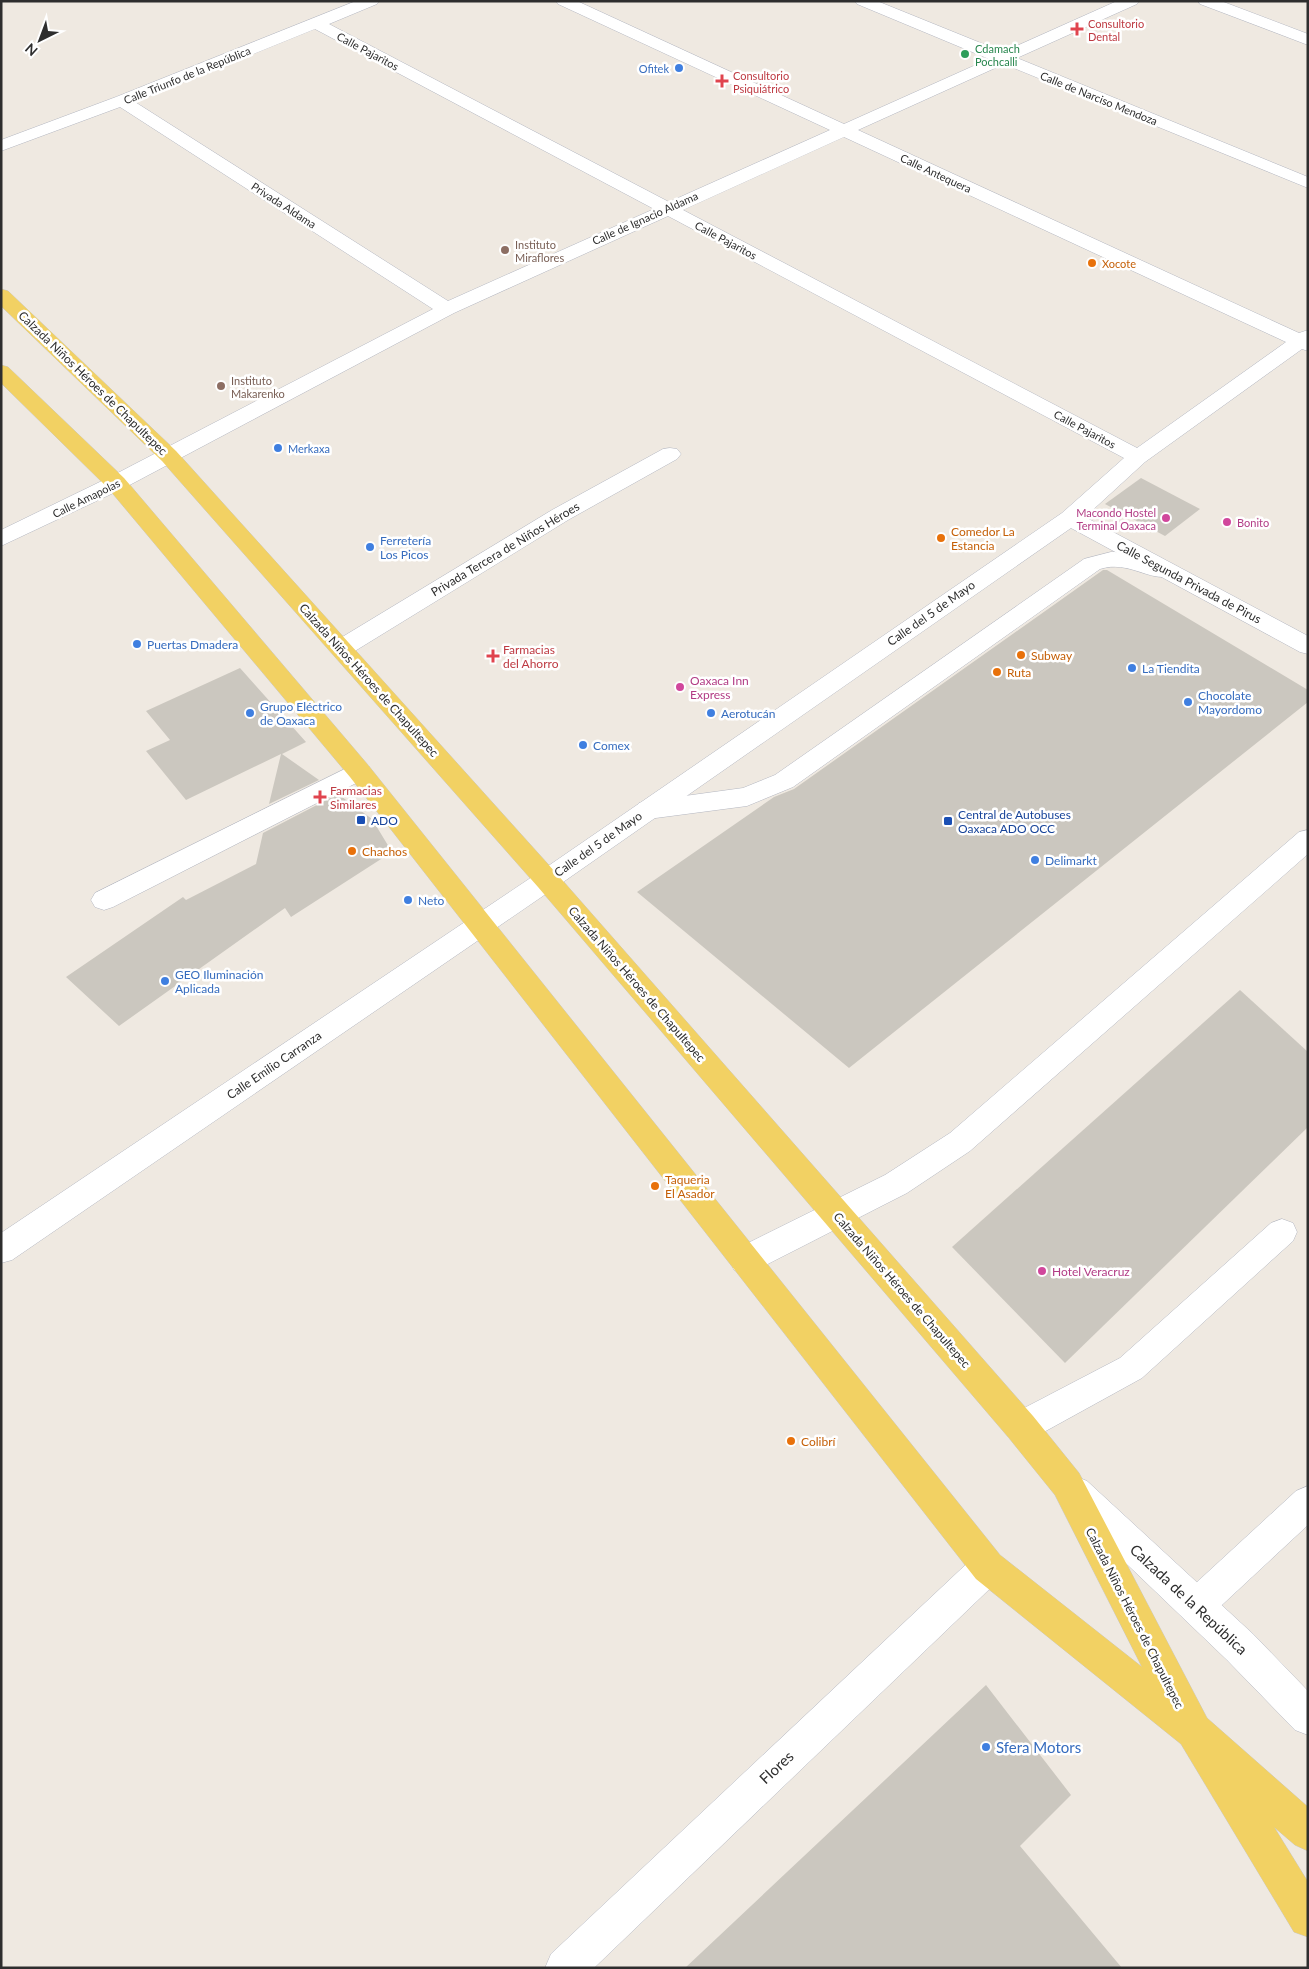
<svg xmlns="http://www.w3.org/2000/svg" width="1309" height="1969" font-family="Lato,sans-serif">
	<style>
		.building { fill: #cbc7bf }
		.lines { fill: none; stroke-linecap: round; stroke-linejoin: round }
		.lane-casing { stroke: #b4b7c1; stroke-width: 1 }
		.street-casing { stroke: #b4b7c1; stroke-width: 1 }
		.secondary-casing { stroke: #b4b7c1; stroke-width: 1 }
		.primary-casing { stroke: #c9c9c9; stroke-width: 1 }
		.lane { fill: #fff; fill-rule: evenodd }
		.street { fill: #fff; fill-rule: evenodd }
		.secondary { fill: #fff; fill-rule: evenodd }
		.primary { fill: #f2d163; fill-rule: evenodd }
		.health-dot { fill: #e0444e; stroke: #fff; stroke-width: 2 }
		.leisure-dot { fill: #2e9e5b; stroke: #fff; stroke-width: 2 }
		.shop-dot { fill: #3f7fe0; stroke: #fff; stroke-width: 2 }
		.education-dot { fill: #8d6e63; stroke: #fff; stroke-width: 2 }
		.food-dot { fill: #e8710a; stroke: #fff; stroke-width: 2 }
		.hotel-dot { fill: #d1479c; stroke: #fff; stroke-width: 2 }
		.transit-dot { fill: #1a4fb4; stroke: #fff; stroke-width: 2 }
		.labels { text-anchor: middle; dominant-baseline: central; stroke-width: 5; stroke-linejoin: round; paint-order: stroke }
		.far-health-label { font-size: 11px; fill: #be3a42; stroke: #fff; text-anchor: start }
		.far-leisure-label { font-size: 11px; fill: #27864d; stroke: #fff; text-anchor: start }
		.far-street-label { font-size: 11px; fill: #2e2e2e; stroke: #fff }
		.far-shop-label { font-size: 11px; fill: #366cbe; stroke: #fff; text-anchor: end }
		.far-education-label { font-size: 11px; fill: #785e54; stroke: #fff; text-anchor: start }
		.far-food-label { font-size: 11px; fill: #c56008; stroke: #fff; text-anchor: start }
		.far-hotel-label { font-size: 11px; fill: #b23c85; stroke: #fff; text-anchor: end }
		.street-label { font-size: 12px; fill: #2e2e2e; stroke: #fff }
		.food-label { font-size: 12px; fill: #c56008; stroke: #fff; text-anchor: start }
		.shop-label { font-size: 12px; fill: #366cbe; stroke: #fff; text-anchor: start }
		.health-label { font-size: 12px; fill: #be3a42; stroke: #fff; text-anchor: start }
		.hotel-label { font-size: 12px; fill: #b23c85; stroke: #fff; text-anchor: start }
		.transit-label { font-size: 12px; fill: #164399; stroke: #fff; text-anchor: start }
		.near-street-label { font-size: 15px; fill: #2e2e2e; stroke: #fff }
		.near-shop-label { font-size: 15px; fill: #366cbe; stroke: #fff; text-anchor: start }
	</style>
	<rect width="100%" height="100%" fill="#efe9e1"/>
	<!-- building -->
	<g class="building">
		<path d="M1141 478 1200 509 1165 536 1105 504Z"/>
		<path d="M1103 570H1107L1308 690V702L849 1068 637 892 774 797 794 789Z"/>
		<path d="M240 668 306 742 282 754 319 780 269 804 281 754 186 800 146 751 170 740 146 711Z"/>
		<path d="M338 794 372 819 392 852 291 917 285 908 119 1026 66 977 183 897 186 900 256 864 263 833Z"/>
		<path d="M1240 990 1308 1052V1127L1065 1363 952 1247Z"/>
		<path d="M986 1685 1071 1795 1020 1846 1122 1968H685Z"/>
	</g>
	<g class="lines">
		<!-- lane casing -->
		<g class="lane-casing">
			<g id="lane">
				<path d="M670 448 677 449 681 454 677 459 568 520 350 654 342 656 334 654 330 648 334 642 552 510 663 449Z"/>
				<path d="M1111 552C1126 552 1165 557 1174 571L1171 576C1149 582 1129 560 1100 569L793 787 747 806 648 819 639 817 635 810 639 803 648 801 743 788 775 775 1084 559Z"/>
				<path d="M359 762 368 765 371 771 368 777 113 907 104 910 95 907 91 900 95 893Z"/>
				<path d="M1308 830V854L970 1151 907 1193 756 1270 745 1274 734 1270 730 1260 734 1250 885 1175 950 1133 1299 832Z"/>
				<path d="M1282 1219 1293 1223 1297 1232 1293 1241 1142 1378 1033 1438 1021 1442 1009 1438 1005 1427 1009 1416 1120 1358 1271 1223Z"/>
				<path d="M1308 1486V1525L1208 1618 1196 1623 1184 1618 1179 1606 1184 1594 1296 1491Z"/>
			</g>
		</g>
		<!-- street casing -->
		<g class="street-casing">
			<g id="street">
				<path d="M356 1H379L377 4 329 24 669 202 830 130 558 4 556 1H577L844 124 989 59 857 4 855 1H877L1003 52 1117 1H1139L1137 4 1017 58 1308 177V188L1004 64 858 130 1299 333 1308 330V351L1302 349 1145 462 1085 517 1308 636V654L1300 652 1071 528 556 887 12 1260 1 1263V1233L538 873 1062 513 1124 458 668 216 454 313 124 488 1 546V530L108 478 433 309 120 107 1 151V140L116 97ZM315 29 654 209 448 301 135 102ZM844 137 1286 342 1137 448 683 210Z"/>
				<path d="M1198 1H1221L1308 34V45L1200 4Z"/>
				<path d="M988 1550 1000 1555 1005 1567 1000 1579 594 1968H545L551 1954 976 1555Z"/>
			</g>
		</g>
		<!-- secondary casing -->
		<g class="secondary-casing">
			<path id="secondary" d="M1075 1476 1087 1481 1253 1634 1308 1691V1735L1295 1730 1227 1660 1063 1503 1058 1492 1063 1481Z"/>
		</g>
		<!-- primary casing -->
		<g class="primary-casing">
			<path id="primary" d="M1 289 8 291 176 451 556 873 1033 1416 1079 1473 1207 1718 1308 1807V1851L1295 1845 1274 1827 1308 1882V1937L1294 1932 1181 1744 976 1579 350 777 108 488 1 383V365L8 367 124 478 368 765 1000 1555 1142 1667 1055 1495 1009 1438 538 887 162 461 1 306Z"/>
		</g>
		<!-- lane -->
		<use href="#lane" class="lane"/>
		<!-- street -->
		<use href="#street" class="street"/>
		<!-- secondary -->
		<use href="#secondary" class="secondary"/>
		<!-- primary -->
		<use href="#primary" class="primary"/>
	</g>
	<!-- markers -->
	<g class="health-dot">
		<path d="M1074.5 21.5h5v5h5v5h-5v5h-5v-5h-5v-5h5z"/>
		<path d="M719.5 73.5h5v5h5v5h-5v5h-5v-5h-5v-5h5z"/>
		<path d="M490.5 648.5h5v5h5v5h-5v5h-5v-5h-5v-5h5z"/>
		<path d="M317.5 789.5h5v5h5v5h-5v5h-5v-5h-5v-5h5z"/>
	</g>
	<circle class="leisure-dot" cx="965" cy="54" r="5"/>
	<g class="shop-dot">
		<circle cx="679" cy="68" r="5"/>
		<circle cx="278" cy="448" r="5"/>
		<circle cx="370" cy="547" r="5"/>
		<circle cx="137" cy="644" r="5"/>
		<circle cx="1132" cy="668" r="5"/>
		<circle cx="1188" cy="702" r="5"/>
		<circle cx="250" cy="713" r="5"/>
		<circle cx="711" cy="713" r="5"/>
		<circle cx="583" cy="745" r="5"/>
		<circle cx="1035" cy="860" r="5"/>
		<circle cx="408" cy="900" r="5"/>
		<circle cx="165" cy="981" r="5"/>
		<circle cx="986" cy="1747" r="5"/>
	</g>
	<g class="education-dot">
		<circle cx="505" cy="250" r="5"/>
		<circle cx="221" cy="386" r="5"/>
	</g>
	<g class="food-dot">
		<circle cx="1092" cy="263" r="5"/>
		<circle cx="941" cy="538" r="5"/>
		<circle cx="1021" cy="655" r="5"/>
		<circle cx="997" cy="672" r="5"/>
		<circle cx="352" cy="851" r="5"/>
		<circle cx="655" cy="1186" r="5"/>
		<circle cx="791" cy="1441" r="5"/>
	</g>
	<g class="hotel-dot">
		<circle cx="1166" cy="518" r="5"/>
		<circle cx="1227" cy="522" r="5"/>
		<circle cx="680" cy="687" r="5"/>
		<circle cx="1042" cy="1271" r="5"/>
	</g>
	<g class="transit-dot">
		<rect x="356" y="815" width="10" height="10" rx="2.5"/>
		<rect x="943" y="816" width="10" height="10" rx="2.5"/>
	</g>
	<g class="labels">
		<!-- far-health labels -->
		<g class="far-health-label">
			<text x="1088" y="23">Consultorio<tspan x="1088" dy="13">Dental</tspan></text>
			<text x="733" y="75">Consultorio<tspan x="733" dy="13">Psiquiátrico</tspan></text>
		</g>
		<!-- far-leisure labels -->
		<g class="far-leisure-label">
			<text x="975" y="48">Cdamach<tspan x="975" dy="13">Pochcalli</tspan></text>
		</g>
		<!-- far-street labels -->
		<g class="far-street-label">
			<text transform="translate(368 51) rotate(28)">Calle Pajaritos</text>
			<text transform="translate(187 75) rotate(-22)">Calle Triunfo de la República</text>
			<text transform="translate(1099 98) rotate(22)">Calle de Narciso Mendoza</text>
			<text transform="translate(936 173) rotate(25)">Calle Antequera</text>
			<text transform="translate(284 205) rotate(33)">Privada Aldama</text>
			<text transform="translate(645 218) rotate(-24)">Calle de Ignacio Aldama</text>
			<text transform="translate(726 240) rotate(28)">Calle Pajaritos</text>
			<text transform="translate(1085 429) rotate(28)">Calle Pajaritos</text>
			<text transform="translate(86 498) rotate(-26)">Calle Amapolas</text>
		</g>
		<!-- far-shop labels -->
		<g class="far-shop-label">
			<text x="669" y="68">Ofitek</text>
			<text x="288" y="448" text-anchor="start">Merkaxa</text>
		</g>
		<!-- far-education labels -->
		<g class="far-education-label">
			<text x="515" y="244">Instituto<tspan x="515" dy="13">Miraflores</tspan></text>
			<text x="231" y="380">Instituto<tspan x="231" dy="13">Makarenko</tspan></text>
		</g>
		<!-- far-food labels -->
		<g class="far-food-label">
			<text x="1102" y="263">Xocote</text>
		</g>
		<!-- far-hotel labels -->
		<g class="far-hotel-label">
			<text x="1156" y="512">Macondo Hostel<tspan x="1156" dy="13">Terminal Oaxaca</tspan></text>
			<text x="1237" y="522" text-anchor="start">Bonito</text>
		</g>
		<!-- street labels -->
		<g class="street-label">
			<text transform="translate(93 383) rotate(44)">Calzada Niños Héroes de Chapultepec</text>
			<text transform="translate(505 549) rotate(-31)">Privada Tercera de Niños Héroes</text>
			<text transform="translate(1189 582) rotate(28)">Calle Segunda Privada de Pirus</text>
			<text transform="translate(931 613) rotate(-35)">Calle del 5 de Mayo</text>
			<text transform="translate(369 680) rotate(48)">Calzada Niños Héroes de Chapultepec</text>
			<text transform="translate(598 844) rotate(-35)">Calle del 5 de Mayo</text>
			<text transform="translate(637 984) rotate(49)">Calzada Niños Héroes de Chapultepec</text>
			<text transform="translate(274 1065) rotate(-34)">Calle Emilio Carranza</text>
			<text transform="translate(902 1290) rotate(49)">Calzada Niños Héroes de Chapultepec</text>
			<text transform="translate(1135 1618) rotate(63)">Calzada Niños Héroes de Chapultepec</text>
		</g>
		<!-- food labels -->
		<g class="food-label">
			<text x="951" y="531">Comedor La<tspan x="951" dy="14">Estancia</tspan></text>
			<text x="1031" y="655">Subway</text>
			<text x="1007" y="672">Ruta</text>
			<text x="362" y="851">Chachos</text>
			<text x="665" y="1179">Taqueria<tspan x="665" dy="14">El Asador</tspan></text>
			<text x="801" y="1441">Colibrí</text>
		</g>
		<!-- shop labels -->
		<g class="shop-label">
			<text x="380" y="540">Ferretería<tspan x="380" dy="14">Los Picos</tspan></text>
			<text x="147" y="644">Puertas Dmadera</text>
			<text x="1142" y="668">La Tiendita</text>
			<text x="1198" y="695">Chocolate<tspan x="1198" dy="14">Mayordomo</tspan></text>
			<text x="260" y="706">Grupo Eléctrico<tspan x="260" dy="14">de Oaxaca</tspan></text>
			<text x="721" y="713">Aerotucán</text>
			<text x="593" y="745">Comex</text>
			<text x="1045" y="860">Delimarkt</text>
			<text x="418" y="900">Neto</text>
			<text x="175" y="974">GEO Iluminación<tspan x="175" dy="14">Aplicada</tspan></text>
		</g>
		<!-- health labels -->
		<g class="health-label">
			<text x="503" y="649">Farmacias<tspan x="503" dy="14">del Ahorro</tspan></text>
			<text x="330" y="790">Farmacias<tspan x="330" dy="14">Similares</tspan></text>
		</g>
		<!-- hotel labels -->
		<g class="hotel-label">
			<text x="690" y="680">Oaxaca Inn<tspan x="690" dy="14">Express</tspan></text>
			<text x="1052" y="1271">Hotel Veracruz</text>
		</g>
		<!-- transit labels -->
		<g class="transit-label">
			<text x="958" y="814">Central de Autobuses<tspan x="958" dy="14">Oaxaca ADO OCC</tspan></text>
			<text x="371" y="820">ADO</text>
		</g>
		<!-- near-street labels -->
		<g class="near-street-label">
			<text transform="translate(1189 1599) rotate(43)">Calzada de la República</text>
			<text transform="translate(776 1767) rotate(-43)">Flores</text>
		</g>
		<!-- near-shop labels -->
		<g class="near-shop-label">
			<text x="996" y="1747">Sfera Motors</text>
		</g>
	</g>
	<!-- border -->
	<rect width="1309" height="1969" fill="none" stroke="#2e2e2e" stroke-width="5"/>
	<!-- north arrow -->
	<g transform="translate(40 40) rotate(222)" stroke="#ffffff" stroke-width="4" paint-order="stroke">
	<path d="M0-4L9 19L0 12L-9 19Z" fill="#2e2e2e"/>
	<text y="-8" font-size="14" font-weight="bold" text-anchor="middle" fill="#2e2e2e">N</text>
	</g>
</svg>
